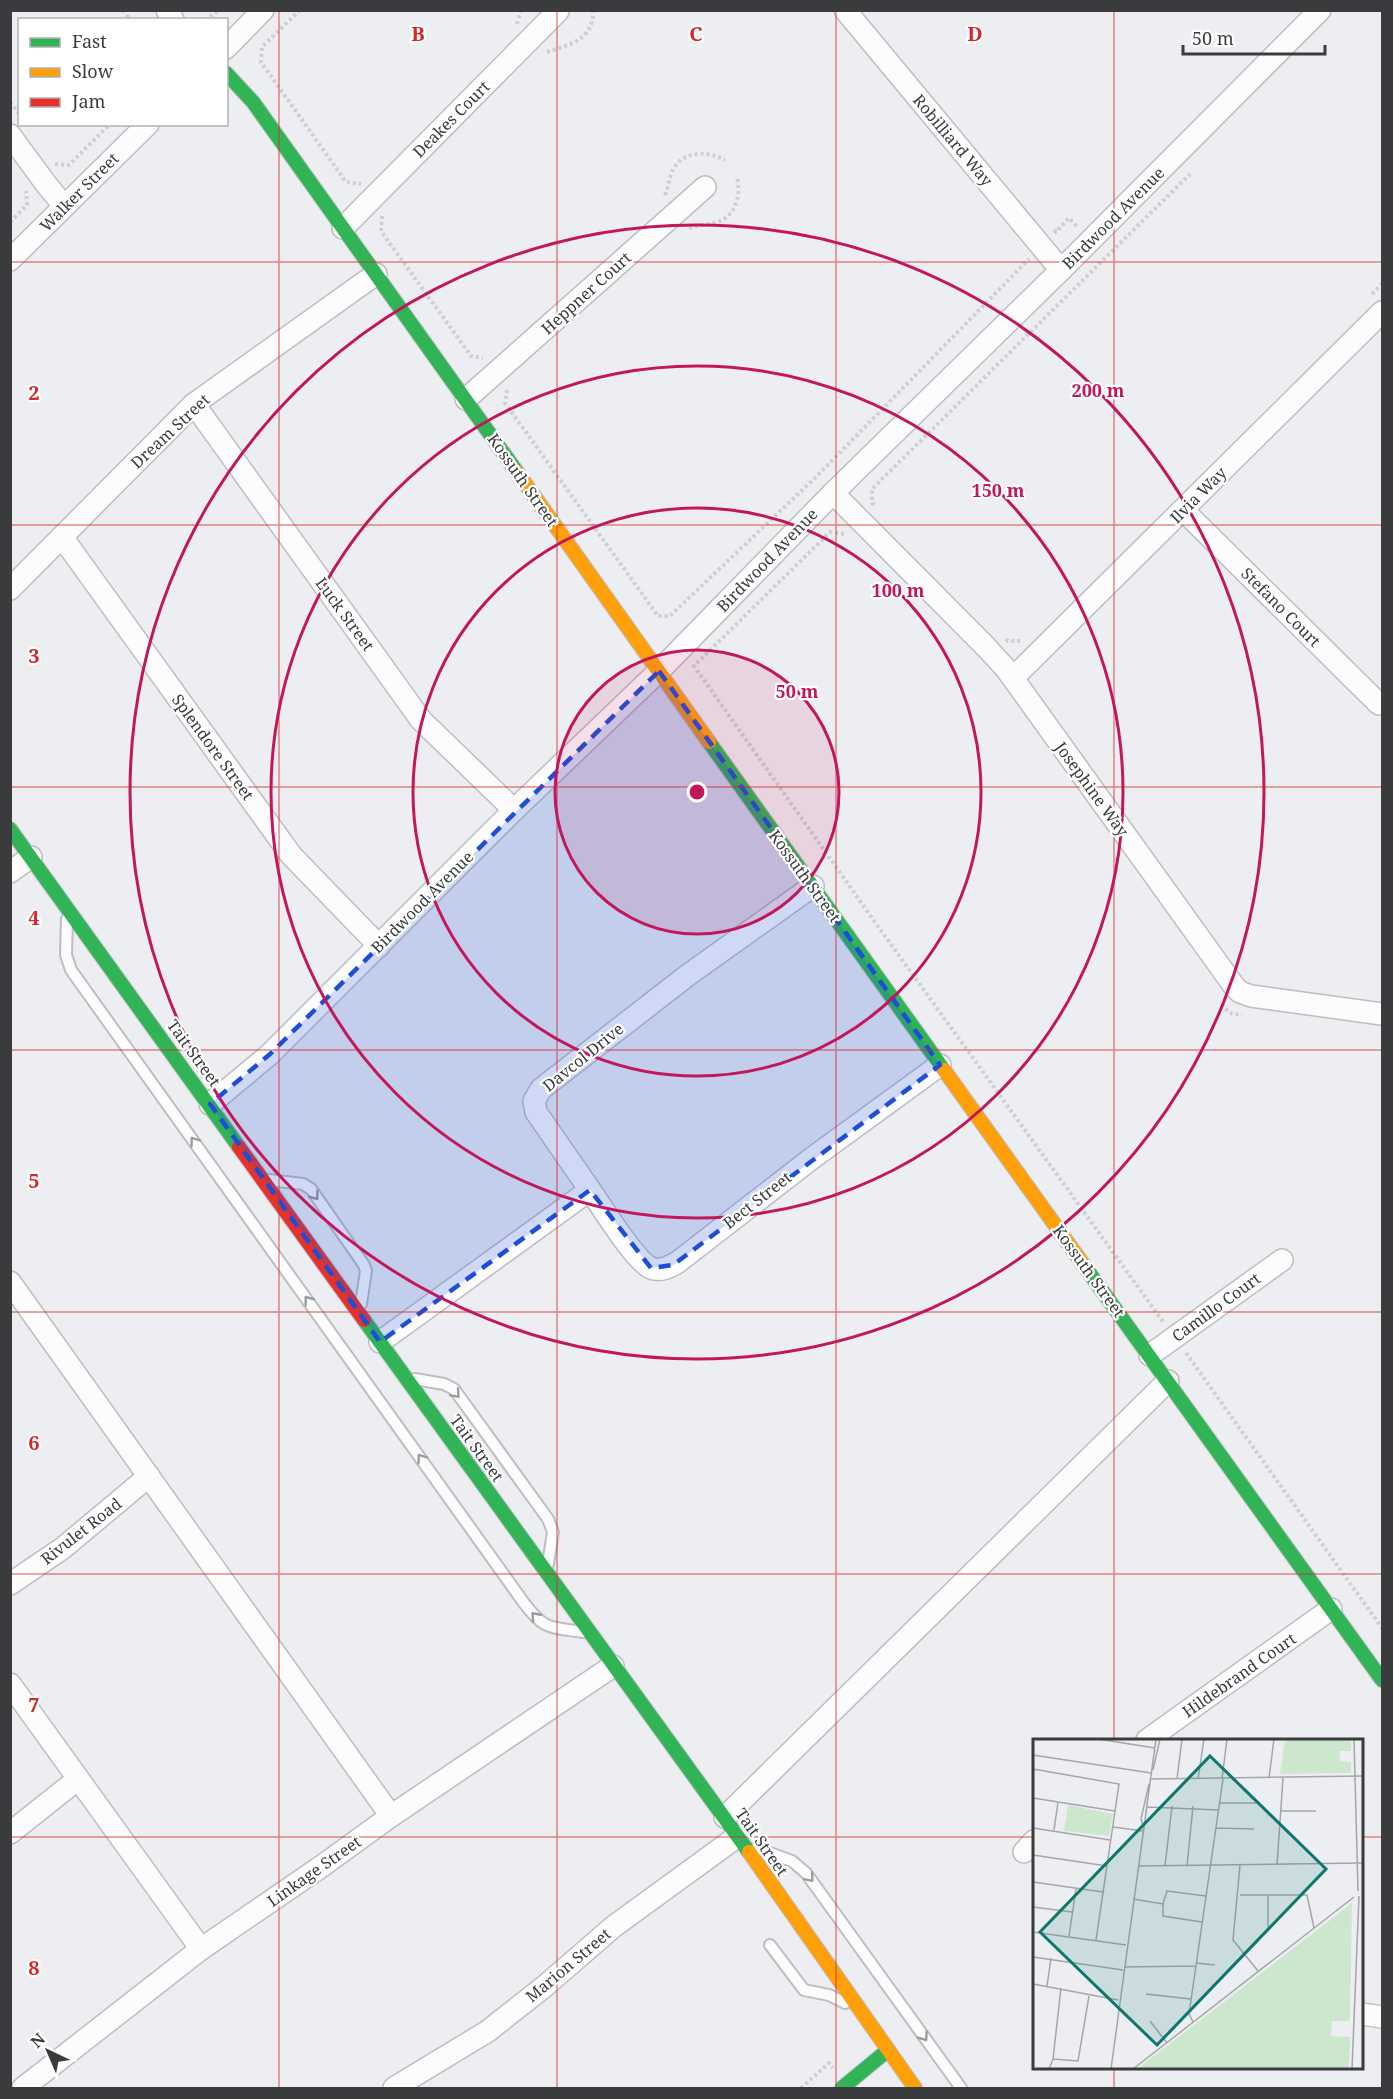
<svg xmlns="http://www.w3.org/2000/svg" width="1393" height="2099" font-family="'Noto Serif',serif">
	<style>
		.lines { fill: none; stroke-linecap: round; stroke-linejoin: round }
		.lane-casing { stroke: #bdbec1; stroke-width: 14 }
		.street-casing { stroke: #bdbec1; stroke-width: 24 }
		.fast-casing { stroke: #bdbec1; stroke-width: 16 }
		.slow-casing { stroke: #bdbec1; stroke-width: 16 }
		.jam-casing { stroke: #bdbec1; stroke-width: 16 }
		.path { stroke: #cecfd0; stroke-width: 4; stroke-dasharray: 3 3; stroke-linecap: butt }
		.lane { stroke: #fcfcfd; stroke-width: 10 }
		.street { stroke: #fcfcfd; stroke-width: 21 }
		.fast { stroke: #30b455; stroke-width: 14 }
		.slow { stroke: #ff9f0a; stroke-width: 14 }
		.jam { stroke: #e5322d; stroke-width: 14 }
		.oneway { stroke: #9a9c9c }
		.marked { fill: #1d4ed8; fill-opacity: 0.2; stroke: #1d4ed8; stroke-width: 4.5; stroke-dasharray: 12 8; stroke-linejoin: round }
		.grid { fill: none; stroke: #d62828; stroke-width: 1.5; stroke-opacity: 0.55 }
		.ring { fill: none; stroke: #c2185b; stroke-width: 3 }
		.labels { text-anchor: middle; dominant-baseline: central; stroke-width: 4.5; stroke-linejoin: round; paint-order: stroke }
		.street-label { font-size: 16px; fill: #393b3c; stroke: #fff }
		.inset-road { fill: none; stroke: #a4a6a9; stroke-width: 1.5 }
		.view { fill: #0f766e; fill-opacity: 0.15; stroke: #0f766e; stroke-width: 3 }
		.inset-edge { fill: none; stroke: #393b3c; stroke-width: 3 }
		.grid-label { font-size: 20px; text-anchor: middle; font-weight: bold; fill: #d62828; stroke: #fff; stroke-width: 4.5; stroke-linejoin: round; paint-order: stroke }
		.centre { fill: #c2185b; stroke: #fff; stroke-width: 3 }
		.ring-label { font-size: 18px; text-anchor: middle; font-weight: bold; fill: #c2185b; stroke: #fff; stroke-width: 4.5; stroke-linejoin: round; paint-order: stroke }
	</style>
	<rect width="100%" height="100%" fill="#eceef1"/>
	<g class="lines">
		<!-- lane casing -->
		<g class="lane-casing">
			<g id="lane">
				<path d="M67 919 66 955 71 970 524 1603C545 1631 550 1627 583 1632"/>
				<path d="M269 1180 303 1184 311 1189 364 1265 366 1271 361 1304"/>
				<path d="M415 1379 444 1384 454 1389 548 1519 553 1532 548 1564"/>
				<path d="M756 1848 792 1861 806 1873 961 2088"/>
				<path d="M770 1945 804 1990 829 1995 845 2003"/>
			</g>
		</g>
		<!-- street casing -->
		<g class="street-casing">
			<g id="street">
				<path d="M167 10 173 20"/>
				<path d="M845 10 1061 270"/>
				<path d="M226 48 263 10"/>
				<path d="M10 135 46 184 64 206"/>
				<path d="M343 228 558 11"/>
				<path d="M10 260 148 124"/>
				<path d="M466 399 705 187"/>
				<path d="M194 404 421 720 514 810"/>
				<path d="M833 493 986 647 1007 670 1234 986 1240 992 1251 996 1382 1014"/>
				<path d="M1183 510 1379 704"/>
				<path d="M62 537 291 855 379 946"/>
				<path d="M10 589 194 404 376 274"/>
				<path d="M1013 678 1382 312"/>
				<path d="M10 872 31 857"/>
				<path d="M210 1104 269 1055 514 810 659 671 833 493 1061 270 1320 10"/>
				<path d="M590 1190C602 1207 635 1261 651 1268 661 1272 670 1267 678 1262L811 1159 940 1065"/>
				<path d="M10 1282 391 1816"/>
				<path d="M380 1342 590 1190 536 1112 534 1101 541 1089 688 975 813 886"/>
				<path d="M1150 1355 1282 1260"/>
				<path d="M10 1584 63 1548 149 1476"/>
				<path d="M10 1684 201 1949"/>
				<path d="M1147 1740 1331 1609"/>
				<path d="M725 1817 1168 1381"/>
				<path d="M10 1833 78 1779"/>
				<path d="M1024 1852 1034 1841"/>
				<path d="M1362 2014 1382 2017"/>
				<path d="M23 2088 201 1949 322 1866 391 1816 613 1666"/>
				<path d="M394 2088 488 2031 545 1986 613 1927 738 1836"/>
			</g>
		</g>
		<!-- fast casing -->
		<g class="fast-casing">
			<g id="fast">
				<path d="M226 73 253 102 517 472"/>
				<path d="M709 742 944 1070"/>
				<path d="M10 829 239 1147"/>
				<path d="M1088 1271 1382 1680"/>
				<path d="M364 1320 749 1852"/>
				<path d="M842 2088 888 2050"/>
			</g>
		</g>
		<!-- slow casing -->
		<g class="slow-casing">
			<g id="slow">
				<path d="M517 472 709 742"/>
				<path d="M944 1070 1088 1271"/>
				<path d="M749 1852 915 2088"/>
			</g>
		</g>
		<!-- jam casing -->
		<g class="jam-casing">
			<path id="jam" d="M239 1147 364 1320"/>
		</g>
		<!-- path -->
		<g class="path">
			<path d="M123 10 130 20"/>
			<path d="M300 10 262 47 261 62 346 182 361 184"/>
			<path d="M205 20 219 10"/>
			<path d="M517 24 521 10"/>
			<path d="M547 52C569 45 594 40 593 10"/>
			<path d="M10 102 20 115"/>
			<path d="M55 164 69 165 110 124"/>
			<path d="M665 195C669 186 669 176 674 168 685 150 709 151 725 160"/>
			<path d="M382 216 381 231 471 356 483 358"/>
			<path d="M10 222 27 205 26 191"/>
			<path d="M689 228C699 225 709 225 718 222 737 214 741 195 737 177"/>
			<path d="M1054 230 1056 232 1069 218 1077 227"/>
			<path d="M1372 294 1382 284"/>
			<path d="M507 390 505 403 658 616H670L817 476 1029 259"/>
			<path d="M874 505 872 503V489L1190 174"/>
			<path d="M844 534 830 532 694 666 877 925 1164 1323"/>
			<path d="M1006 639 1008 641H1022"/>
			<path d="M1222 1004 1229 1013 1242 1015"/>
			<path d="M1186 1353 1382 1628"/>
			<path d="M801 2088 829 2063 833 2068"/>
		</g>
		<!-- lane -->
		<use href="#lane" class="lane"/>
		<!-- street -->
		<use href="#street" class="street"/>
		<!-- fast -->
		<use href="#fast" class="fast"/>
		<!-- slow -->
		<use href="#slow" class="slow"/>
		<!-- jam -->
		<use href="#jam" class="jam"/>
	</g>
	<!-- one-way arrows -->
	<defs><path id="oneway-chevron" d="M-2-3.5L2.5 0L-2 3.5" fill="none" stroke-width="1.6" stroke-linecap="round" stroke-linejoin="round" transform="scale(1.5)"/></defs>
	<g class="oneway">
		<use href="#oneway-chevron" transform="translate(194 1141) rotate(-126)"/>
		<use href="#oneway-chevron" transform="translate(315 1196) rotate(53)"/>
		<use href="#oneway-chevron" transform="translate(308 1300) rotate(-127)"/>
		<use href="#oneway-chevron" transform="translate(456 1394) rotate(49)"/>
		<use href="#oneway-chevron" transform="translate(421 1458) rotate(-125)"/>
		<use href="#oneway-chevron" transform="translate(535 1616) rotate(-132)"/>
		<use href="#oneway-chevron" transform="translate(810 1878) rotate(50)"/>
		<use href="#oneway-chevron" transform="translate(924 2037) rotate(55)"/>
	</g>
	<!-- marked area -->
	<path class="marked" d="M659 671 940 1065 673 1265 651 1268 590 1190 380 1342 210 1104 269 1055Z"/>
	<!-- grid -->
	<path class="grid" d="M279 10V2088M557 10V2088M836 10V2088M1114 10V1740M10 262H1382M10 525H1382M10 787H1382M10 1050H1382M10 1312H1382M10 1574H1382M10 1837H1034M1362 1837H1382M1114 2068V2088"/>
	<!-- distance rings -->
	<circle cx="697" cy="792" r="142" fill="#c2185b" fill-opacity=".12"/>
	<g class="ring">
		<circle cx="697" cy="792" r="142"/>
		<circle cx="697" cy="792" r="284"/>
		<circle cx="697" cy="792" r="426"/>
		<circle cx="697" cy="792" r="567"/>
	</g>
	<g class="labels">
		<!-- street labels -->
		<g class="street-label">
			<text transform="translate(451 119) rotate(-45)">Deakes Court</text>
			<text transform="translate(953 140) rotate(50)">Robilliard Way</text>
			<text transform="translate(79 192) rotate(-45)">Walker Street</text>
			<text transform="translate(1113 218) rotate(-45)">Birdwood Avenue</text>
			<text transform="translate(586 293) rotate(-42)">Heppner Court</text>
			<text transform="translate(170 431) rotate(-43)">Dream Street</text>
			<text transform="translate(523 480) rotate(55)">Kossuth Street</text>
			<text transform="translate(1198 495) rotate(-45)">Ilvia Way</text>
			<text transform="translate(767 560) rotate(-46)">Birdwood Avenue</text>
			<text transform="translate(1281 607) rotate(45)">Stefano Court</text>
			<text transform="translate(345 614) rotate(54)">Luck Street</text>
			<text transform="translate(213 747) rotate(54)">Splendore Street</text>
			<text transform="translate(1092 789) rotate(54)">Josephine Way</text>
			<text transform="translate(805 876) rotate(54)">Kossuth Street</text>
			<text transform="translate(422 902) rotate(-45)">Birdwood Avenue</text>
			<text transform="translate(194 1053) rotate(54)">Tait Street</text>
			<text transform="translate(583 1057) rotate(-39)">Davcol Drive</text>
			<text transform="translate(757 1200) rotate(-38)">Bect Street</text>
			<text transform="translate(1089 1271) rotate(54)">Kossuth Street</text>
			<text transform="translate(1216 1307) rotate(-36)">Camillo Court</text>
			<text transform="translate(477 1448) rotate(54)">Tait Street</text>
			<text transform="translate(81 1531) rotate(-38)">Rivulet Road</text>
			<text transform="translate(1239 1675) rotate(-35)">Hildebrand Court</text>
			<text transform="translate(762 1842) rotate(55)">Tait Street</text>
			<text transform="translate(314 1871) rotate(-35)">Linkage Street</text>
			<text transform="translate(568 1965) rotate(-40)">Marion Street</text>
		</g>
	</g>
	<!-- overview -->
	<g transform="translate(1033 1739)">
		<rect width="330" height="330" fill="#eceef1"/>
		<path d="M252 0H318V12H307V22L318 23V34L247 35ZM35 66 80 75 76 97 31 92ZM319 164 317 282H299L298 297 317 298 316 330H104Z" fill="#cde7ce"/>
		<path class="inset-road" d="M65 0 122 9M321 0 325 152M0 16 118 34M0 30 86 45 63 201M120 31 127 0M236 39 241 0M118 40 330 37M144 40 149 0M165 40 171 0M189 40 194 0M0 59 82 72M187 64H223M114 68 186 71M248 72H283M110 86 108 80 116 45M80 88 110 92M0 89 77 101M183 89 221 90M21 91 25 63M0 116 74 127M207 126 200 201 225 232M244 126 250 39M105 127 330 124M132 127 139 67M154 127 160 67M0 143 70 153M207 156H274L281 189M235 156V188M100 160 130 165 134 152 173 157M130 165V177L169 183M0 168 39 173M0 193 93 206M36 197 43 150M0 218 90 231M163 224 182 226M91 228 163 227M0 245 85 261M14 247 18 219M113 255 158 260M117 282 134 304M160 283 156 275 190 40M20 320 28 249M16 330 20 320 45 322 56 257M78 330 123 0M100 330 321 158M319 330 326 157"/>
		<path class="view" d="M177 17 293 130 124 306 7 193Z"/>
		<rect width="330" height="330" class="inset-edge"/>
	</g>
	<g class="grid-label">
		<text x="418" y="41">B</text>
		<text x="696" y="41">C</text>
		<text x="975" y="41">D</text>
		<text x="34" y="400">2</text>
		<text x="34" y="663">3</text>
		<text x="34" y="925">4</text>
		<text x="34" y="1188">5</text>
		<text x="34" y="1450">6</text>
		<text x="34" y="1712">7</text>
		<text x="34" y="1975">8</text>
	</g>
	<circle cx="697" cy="792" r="9" class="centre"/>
	<g class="ring-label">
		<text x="1098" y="397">200 m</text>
		<text x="998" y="497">150 m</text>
		<text x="898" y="597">100 m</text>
		<text x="797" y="698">50 m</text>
	</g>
	<!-- border -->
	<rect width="1393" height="2099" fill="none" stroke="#393b3c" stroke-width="24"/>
	<!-- legend -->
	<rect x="18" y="18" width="210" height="108" fill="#ffffff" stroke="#b0b1b1" stroke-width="1.5"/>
	<rect x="30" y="38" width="30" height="9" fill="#30b455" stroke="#b0b1b1" stroke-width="1.5"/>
	<text x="72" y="48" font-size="18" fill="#393b3c">Fast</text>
	<rect x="30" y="68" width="30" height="9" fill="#ff9f0a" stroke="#b0b1b1" stroke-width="1.5"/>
	<text x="72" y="78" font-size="18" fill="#393b3c">Slow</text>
	<rect x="30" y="98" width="30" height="9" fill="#e5322d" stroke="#b0b1b1" stroke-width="1.5"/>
	<text x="72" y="108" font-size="18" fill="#393b3c">Jam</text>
	<!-- north arrow -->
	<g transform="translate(48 2051) rotate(316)" stroke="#ffffff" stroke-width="4.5" paint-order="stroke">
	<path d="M0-4.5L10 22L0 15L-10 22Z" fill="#393b3c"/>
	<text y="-9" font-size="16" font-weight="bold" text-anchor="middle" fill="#393b3c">N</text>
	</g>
	<!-- scale -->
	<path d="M1183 45v9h142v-9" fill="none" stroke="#393b3c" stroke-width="3"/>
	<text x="1192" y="45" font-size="18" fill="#393b3c" stroke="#ffffff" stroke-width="4.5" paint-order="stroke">50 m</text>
</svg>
